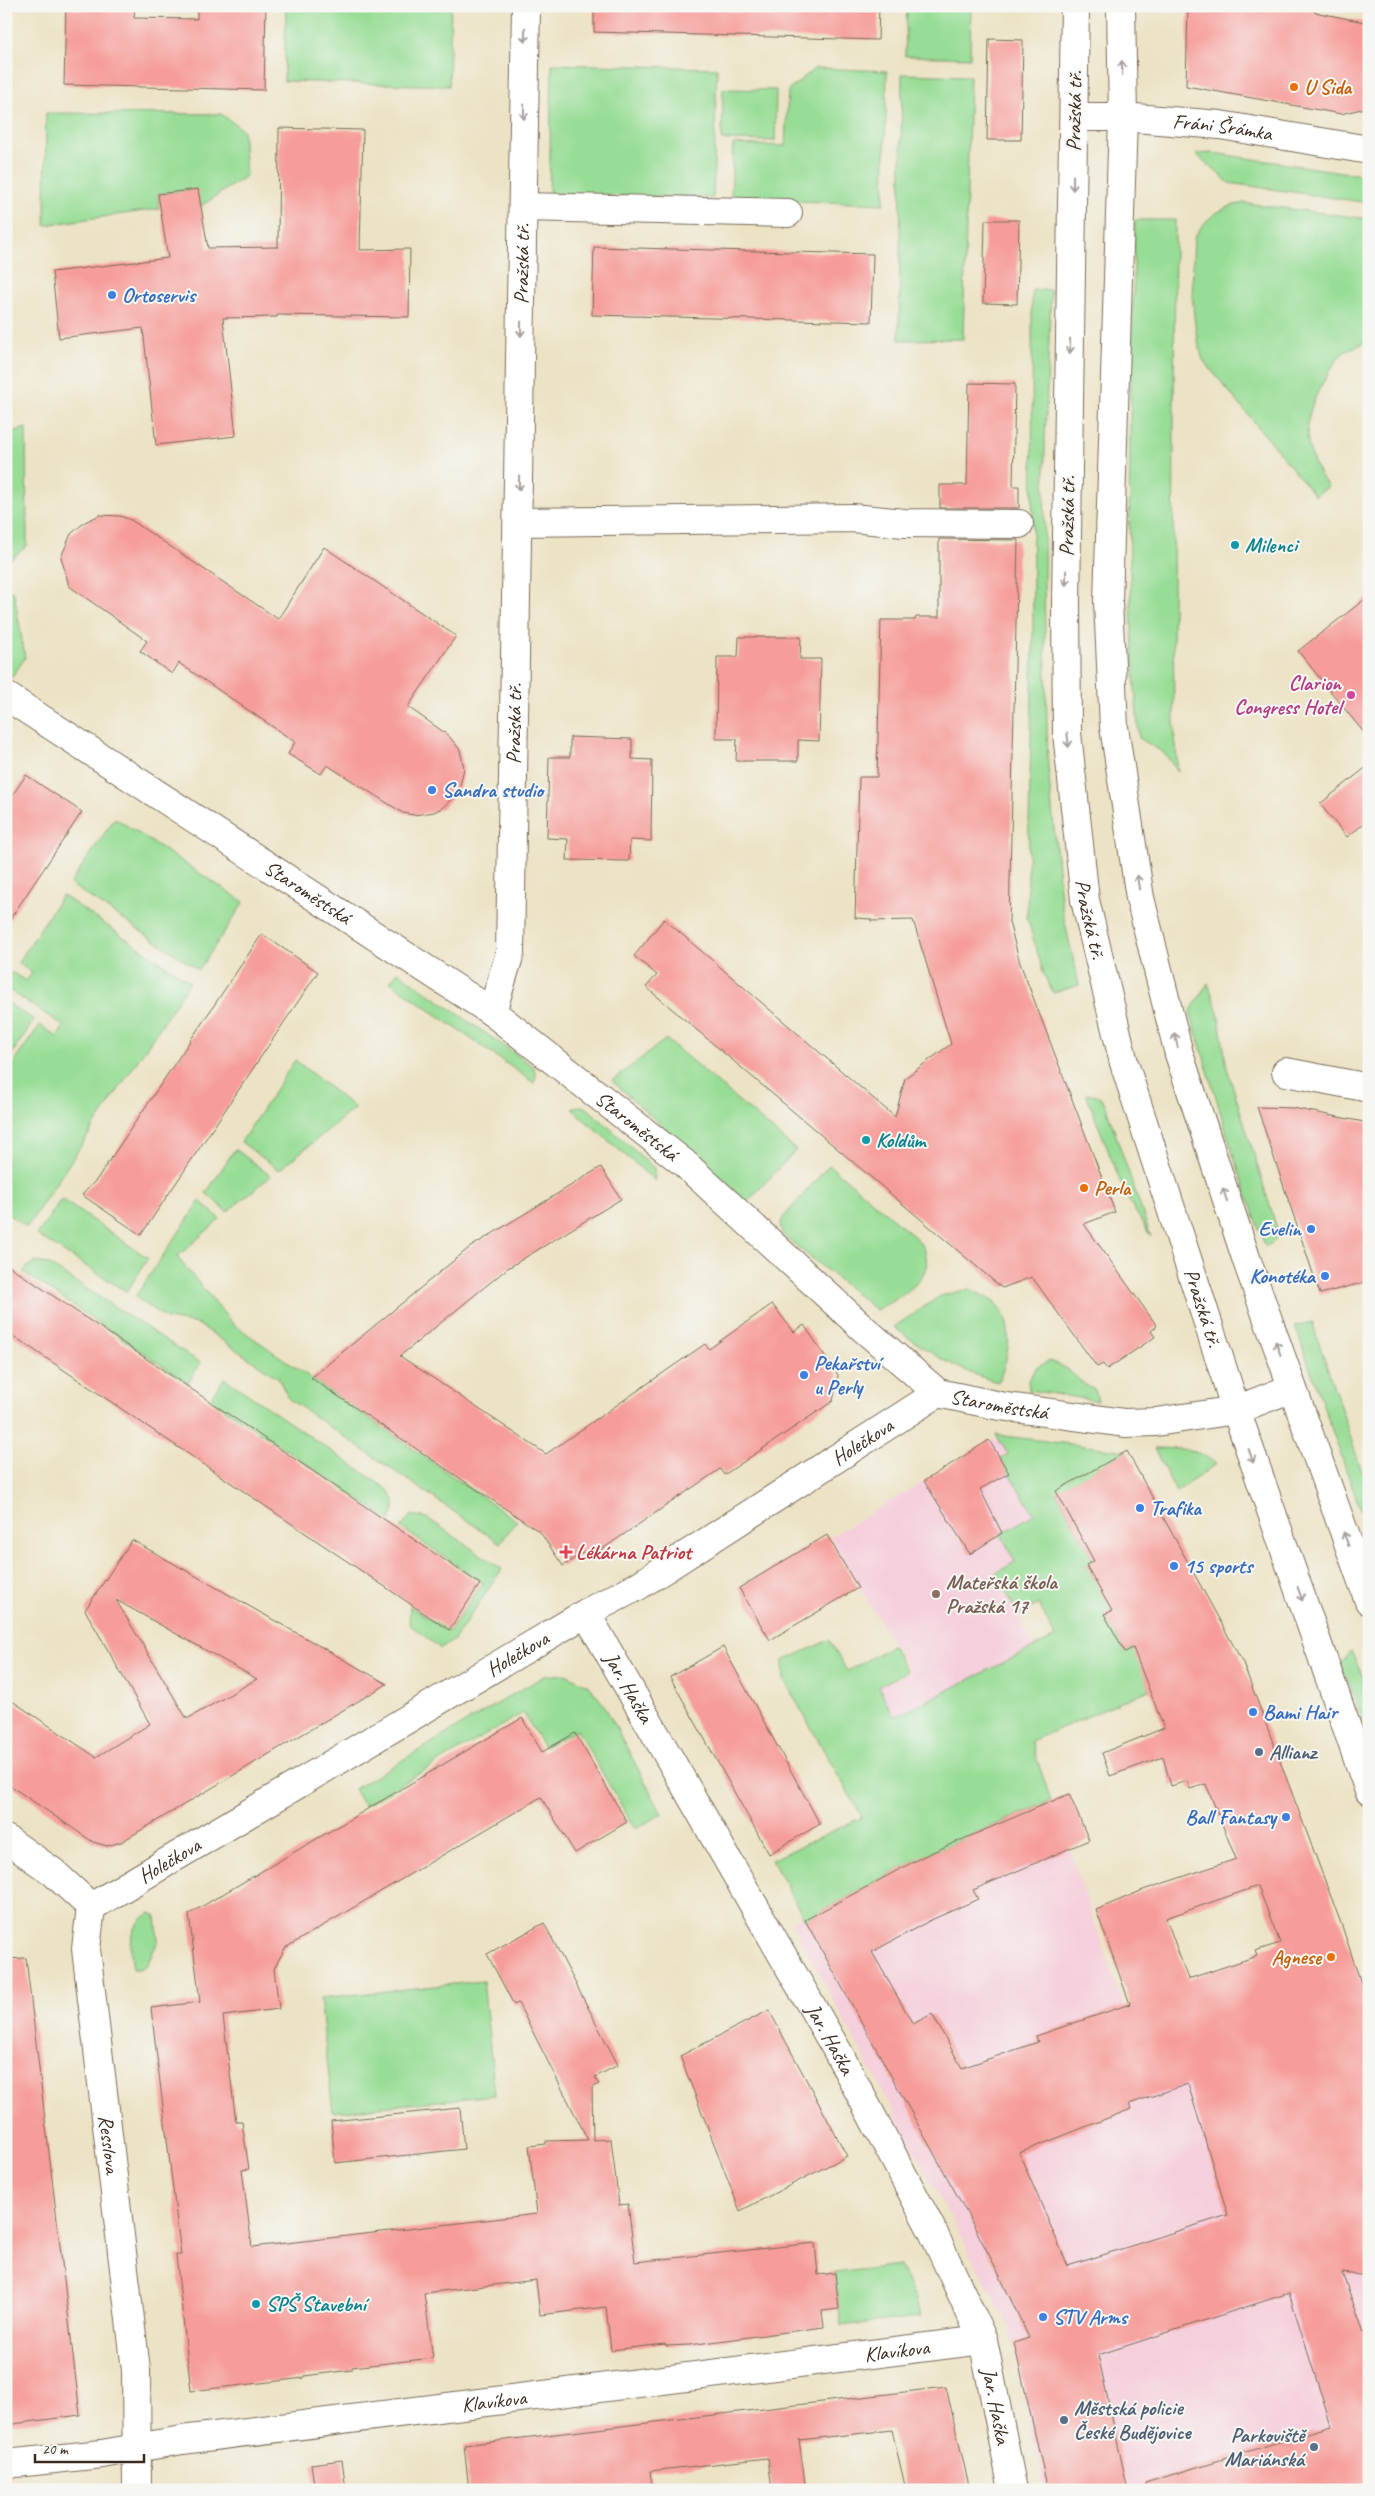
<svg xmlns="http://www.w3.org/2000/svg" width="1375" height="2496" font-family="Caveat,sans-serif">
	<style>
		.built { fill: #f5cfdb }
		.green { fill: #97dd95; stroke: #69845a }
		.building { fill: #f69d9a; fill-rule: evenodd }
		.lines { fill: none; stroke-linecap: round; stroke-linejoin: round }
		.minor-casing { stroke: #796b58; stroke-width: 30 }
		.minor { stroke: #fff; stroke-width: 28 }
		.oneway { stroke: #a79f9a }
		.food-dot { fill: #e8710a; stroke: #f6f6f2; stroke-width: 2 }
		.shop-dot { fill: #3f7fe0; stroke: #f6f6f2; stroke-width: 2 }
		.culture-dot { fill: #0f9aa8; stroke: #f6f6f2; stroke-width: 2 }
		.hotel-dot { fill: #d1479c; stroke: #f6f6f2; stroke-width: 2 }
		.health-dot { fill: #e0444e; stroke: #f6f6f2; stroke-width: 2 }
		.education-dot { fill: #8d6e63; stroke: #f6f6f2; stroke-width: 2 }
		.service-dot { fill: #5c6f8a; stroke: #f6f6f2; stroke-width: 2 }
		.labels { text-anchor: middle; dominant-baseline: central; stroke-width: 4; stroke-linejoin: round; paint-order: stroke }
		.food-label { font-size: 21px; font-weight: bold; fill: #c56008; stroke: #f6f6f2; text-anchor: start }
		.street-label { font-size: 21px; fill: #3b2a1e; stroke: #f6f6f2 }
		.shop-label { font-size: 21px; font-weight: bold; fill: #366cbe; stroke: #f6f6f2; text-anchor: start }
		.culture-label { font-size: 21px; font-weight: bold; fill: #0d838f; stroke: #f6f6f2; text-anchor: start }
		.hotel-label { font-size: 21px; font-weight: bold; fill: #b23c85; stroke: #f6f6f2; text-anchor: end }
		.health-label { font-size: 21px; font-weight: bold; fill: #be3a42; stroke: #f6f6f2; text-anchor: start }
		.education-label { font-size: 21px; font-weight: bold; fill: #785e54; stroke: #f6f6f2; text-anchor: start }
		.service-label { font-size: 21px; font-weight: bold; fill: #4e5e75; stroke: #f6f6f2; text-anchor: start }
	</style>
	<rect width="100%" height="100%" fill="#f6f6f2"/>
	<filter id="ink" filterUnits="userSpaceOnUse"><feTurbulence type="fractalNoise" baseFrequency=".02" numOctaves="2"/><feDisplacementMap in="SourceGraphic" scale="10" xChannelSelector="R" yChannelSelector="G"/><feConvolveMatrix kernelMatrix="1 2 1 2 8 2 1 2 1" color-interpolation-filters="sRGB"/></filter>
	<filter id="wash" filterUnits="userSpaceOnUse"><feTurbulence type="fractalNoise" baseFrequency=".0096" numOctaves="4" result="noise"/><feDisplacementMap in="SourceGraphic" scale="20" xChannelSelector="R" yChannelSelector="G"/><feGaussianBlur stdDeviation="1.12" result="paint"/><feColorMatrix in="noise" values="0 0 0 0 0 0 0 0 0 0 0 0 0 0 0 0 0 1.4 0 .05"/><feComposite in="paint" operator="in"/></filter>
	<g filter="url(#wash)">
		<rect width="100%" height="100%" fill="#ece3c5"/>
		<!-- built -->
		<g class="built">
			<path d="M994 1440 1125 1456 1064 1490 1038 1514 1015 1563 997 1572 1034 1647 894 1717 879 1687 910 1672 830 1537Z"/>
			<path d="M1049 1792 1135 2038 1366 1975 1369 1983V2490H1044L1009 2326 791 1922Z"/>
		</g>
		<!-- green -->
		<g class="green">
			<path d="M286 6H451L449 86 284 81Z"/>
			<path d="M907 6H971L970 58 905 56Z"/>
			<path d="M552 64 717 68 713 198 549 194Z"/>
			<path d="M815 68 887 71 884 204 731 199 733 144 785 146 788 91Z"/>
			<path d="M902 74 970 76 963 339 899 340Z"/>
			<path d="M723 89 776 90 775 141 722 140Z"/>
			<path d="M46 113 221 114 243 130 246 176 201 206 197 189 158 194 159 209 45 225Z"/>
			<path d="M1212 153 1369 176V203L1229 183 1196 154Z"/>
			<path d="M1245 203 1369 219V341C1361 345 1348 348 1341 355 1334 362 1328 375 1322 384 1300 423 1303 451 1328 487L1315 496 1203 360C1190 320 1192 280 1194 238 1206 217 1222 206 1245 203Z"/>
			<path d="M1135 220H1175L1173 605 1174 723 1178 772 1164 753 1139 738C1123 565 1131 393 1135 220Z"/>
			<path d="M1032 290H1051L1045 439 1044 586 1048 768 1062 909 1079 985 1053 993 1044 975 1027 917 1033 644Z"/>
			<path d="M26 428 27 546 6 563V434Z"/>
			<path d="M6 588 14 593 25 658 12 677 6 672Z"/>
			<path d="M115 818 244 902 199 970 70 884Z"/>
			<path d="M62 895 190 982 27 1227 6 1213V1087L9 1082 6 1079V1073L40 1025 57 1037 64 1026 6 988V980L11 972 26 981 32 973 18 963Z"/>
			<path d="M398 972 534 1067 536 1076 534 1083 390 982Z"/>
			<path d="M1208 983 1218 1012 1227 1068 1278 1232C1276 1240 1273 1244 1265 1246L1236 1163 1190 1012Z"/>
			<path d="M6 1002 34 1020 6 1063Z"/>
			<path d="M666 1039 796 1150 747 1202 612 1081Z"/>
			<path d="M295 1060 355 1108 279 1170 241 1142Z"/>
			<path d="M1086 1094 1096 1095 1104 1101 1151 1237 1126 1196Z"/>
			<path d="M580 1106 586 1107 654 1168 655 1181 572 1109Z"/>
			<path d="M235 1149 271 1176 227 1212 206 1193Z"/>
			<path d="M829 1165 917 1239C920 1243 924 1248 925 1253 935 1281 894 1300 876 1310L783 1235 780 1226 783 1218Z"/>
			<path d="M61 1199 148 1258 127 1292 37 1235Z"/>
			<path d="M200 1201 220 1219 177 1257 233 1324 517 1521 500 1543 289 1399 278 1378 198 1324 167 1319 135 1297Z"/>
			<path d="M36 1262 48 1264 59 1271 201 1363 188 1383 23 1272 28 1266Z"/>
			<path d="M970 1289C977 1293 987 1297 994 1302 1016 1320 1009 1359 998 1382 959 1372 925 1350 894 1327L940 1296Z"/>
			<path d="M1312 1322 1369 1493V1534L1295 1326Z"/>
			<path d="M1049 1361C1071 1366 1077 1383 1095 1390L1098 1401 1029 1390 1028 1380 1036 1368Z"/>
			<path d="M224 1378 387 1489C396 1500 397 1508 390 1520L210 1399Z"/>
			<path d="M996 1435 1127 1451 1056 1492 1094 1561 1086 1565 1094 1579 1119 1607 1105 1615 1125 1652 1145 1643 1149 1690 1031 1741 1051 1801 928 1854 805 1920 772 1860 862 1817 784 1680 783 1661 829 1640 847 1671 892 1646 907 1671 879 1687 894 1717 1055 1637 1039 1604 1018 1615 996 1573 1015 1562 1001 1534 1034 1514 1000 1459 1008 1454Z"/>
			<path d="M1154 1448C1180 1449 1195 1447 1216 1464L1176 1492Z"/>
			<path d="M411 1515 427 1518 502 1569 454 1640 441 1649 409 1624 410 1606 449 1632 483 1583 401 1528Z"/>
			<path d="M1351 1651 1369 1691V1736L1341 1664Z"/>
			<path d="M566 1674 589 1686 604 1705 662 1814 635 1829 577 1730 544 1747 523 1713 364 1806 354 1789 544 1676Z"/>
			<path d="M150 1913 156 1915 158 1941 147 1965 139 1969H133C129 1947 129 1925 150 1913Z"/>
			<path d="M483 1981 495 2095 333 2112 320 1998Z"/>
			<path d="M899 2265 916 2299 920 2317 841 2326 835 2273Z"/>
		</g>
		<g id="blocks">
			<!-- building -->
			<g class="building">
				<path d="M66 6H135L134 18 197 19V6H266L264 90 64 85Z"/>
				<path d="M594 6H879L878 40 594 32Z"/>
				<path d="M1188 6H1315L1314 12 1369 23V107L1341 114 1186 86Z"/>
				<path d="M989 39 1023 40 1021 140H987Z"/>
				<path d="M279 128 363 130 360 250 410 249 409 317 277 315V317L223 318 236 436 156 445 143 328 59 338 52 272 168 258 158 194 198 189 208 248 278 247Z"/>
				<path d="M985 220H1019L1017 304 983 303Z"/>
				<path d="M594 247 873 254 871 322 592 315Z"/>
				<path d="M969 383 1015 384 1013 486H1019V508H940V485H967Z"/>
				<path d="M100 515 120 516 131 520 278 619 324 547 456 636 408 707 448 735 460 750 464 768 460 786 456 795 442 808 434 812 414 815 403 813 327 765 321 774 288 754 295 742 179 663 172 674 140 651 147 641 69 586 61 557 71 534 85 522Z"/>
				<path d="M939 539 1018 540 1009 922 1020 963 1115 1212 1084 1224 1157 1326 1151 1331 1155 1337 1107 1369 1103 1364 1097 1367 1032 1277 1002 1288 646 987 657 975 634 956 664 919 895 1117 905 1078 951 1044 913 920 871 921V919L855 918 859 777H877L881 620H915L916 617H939Z"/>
				<path d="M1369 596V739L1298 651Z"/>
				<path d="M739 637H801L800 659H821L819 741 798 740V761H736L737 739H716L717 657H738Z"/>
				<path d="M570 737 632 739V759L652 760 651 841 630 840 629 861 567 860 568 839 547 838 549 757H570Z"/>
				<path d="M1369 765V820L1347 837 1320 804Z"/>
				<path d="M26 775 82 812 6 925V805Z"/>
				<path d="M262 934 318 972 141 1235 82 1195 97 1179Z"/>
				<path d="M1257 1107 1293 1108 1369 1123V1281L1320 1294Z"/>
				<path d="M601 1167 621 1199 508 1268 400 1356 546 1454 705 1344 709 1349 772 1304 794 1332 804 1325 838 1375 833 1401 724 1475 720 1469 589 1558 584 1552 563 1566 540 1532 311 1378 469 1248Z"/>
				<path d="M6 1264 480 1584 449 1630 6 1331Z"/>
				<path d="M989 1440 1009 1473 980 1489 1002 1533 970 1554 924 1481Z"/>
				<path d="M1127 1451 1243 1663 1342 1926 1369 2007V2276L1342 2273 1369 2346V2490H1146L1145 2483 1331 2426 1289 2293 1098 2355 1128 2490H1048L1014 2343 1029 2338 996 2268 968 2215 805 1920 928 1854 1069 1794 1089 1840 973 1890 978 1899 929 1921 872 1952 913 2024 932 2014 962 2068 1038 2042 1036 2036 1130 2004 1096 1910 1143 1890 1236 1859 1206 1784 1190 1789 1187 1781 1171 1786 1163 1757 1110 1776 1102 1753 1164 1728 1133 1648 1125 1652 1104 1614 1112 1611 1086 1565 1094 1561 1056 1491ZM1258 1886 1280 1943 1255 1951 1257 1956 1188 1979 1166 1918ZM1188 2084 1228 2215 1068 2266 1019 2153 1131 2109 1129 2104Z"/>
				<path d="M827 1535 858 1588 770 1640 739 1588Z"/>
				<path d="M132 1540 387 1684 121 1842 107 1846 93 1842 6 1783V1697L96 1757 150 1724 85 1610ZM116 1600 257 1679 187 1719Z"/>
				<path d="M723 1647 820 1824 769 1854 670 1677Z"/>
				<path d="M522 1718 542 1752 575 1733 627 1822 575 1853 541 1797 285 1948 274 1969 279 2009 223 2016 236 2122H242L249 2169 242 2170 252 2247 537 2214 529 2146 546 2144V2141L588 2140 518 2003 514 2005 487 1954 544 1923 618 2065 595 2077 599 2084 592 2088 593 2140 611 2139 619 2205 628 2204 635 2262 815 2243 818 2275 835 2273 839 2309 822 2311 824 2327 689 2345 666 2346 665 2344 611 2350 606 2307 540 2315 536 2280 424 2293 433 2358 352 2367V2370L304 2376V2378L191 2391 176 2255H181L151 2008 200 2002 189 1914Z"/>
				<path d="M26 1958 80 2415 6 2425V1959Z"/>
				<path d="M769 2010 847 2156 740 2211 680 2056Z"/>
				<path d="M460 2108 464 2149 335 2163 331 2121Z"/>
				<path d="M946 2387 970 2490H906L892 2430 799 2440 806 2490H772L768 2458 650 2471 652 2487 625 2490H469L464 2445Z"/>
				<path d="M342 2460 346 2490H315L311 2464Z"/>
			</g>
		</g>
	</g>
	<g filter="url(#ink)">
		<use href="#blocks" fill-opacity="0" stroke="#796b58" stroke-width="1"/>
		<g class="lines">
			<!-- minor casing -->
			<g class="minor-casing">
				<g id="minor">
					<path id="s1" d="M1075 6 1066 603 1067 733 1085 900 1124 1063 1236 1410 1369 1791"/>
					<path d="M1121 6 1123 117 1108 602 1114 727 1140 898 1179 1054 1248 1264 1369 1601"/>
					<path id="s2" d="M1074 117H1123L1220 125 1369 150"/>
					<path d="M523 207 788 213"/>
					<path d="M518 522 852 518 904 523 1019 524"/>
					<path id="s3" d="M6 696 492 1012 684 1163 865 1330 938 1393 1000 1406 1125 1423 1156 1422 1236 1410 1292 1388"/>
					<path id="s4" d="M492 1012 510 953 526 6"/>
					<path d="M1286 1072 1369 1088"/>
					<path id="s5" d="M586 1613 838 2052 933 2232 983 2340 1013 2490"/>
					<path d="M6 1839 53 1872 91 1907"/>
					<path id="s6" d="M91 1907 586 1613 638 1586 938 1393"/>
					<path id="s7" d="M91 1907 86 1949 136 2370 137 2490"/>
					<path id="s8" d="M6 2464 102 2454 182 2440 983 2340"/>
				</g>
			</g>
			<!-- minor -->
			<use href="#minor" class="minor"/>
		</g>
		<!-- one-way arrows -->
		<defs><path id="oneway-shaft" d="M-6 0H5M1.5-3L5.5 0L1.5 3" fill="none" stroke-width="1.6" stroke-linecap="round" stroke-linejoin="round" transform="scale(1.25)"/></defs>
		<g class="oneway">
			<use href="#oneway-shaft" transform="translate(525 35) rotate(91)"/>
			<use href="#oneway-shaft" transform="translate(1122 68) rotate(-91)"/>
			<use href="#oneway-shaft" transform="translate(524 112) rotate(91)"/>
			<use href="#oneway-shaft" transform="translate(1073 183) rotate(91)"/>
			<use href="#oneway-shaft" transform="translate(521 329) rotate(91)"/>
			<use href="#oneway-shaft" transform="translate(1070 346) rotate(91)"/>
			<use href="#oneway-shaft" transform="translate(519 483) rotate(91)"/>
			<use href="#oneway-shaft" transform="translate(1066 578) rotate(91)"/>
			<use href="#oneway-shaft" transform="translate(1068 740) rotate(84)"/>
			<use href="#oneway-shaft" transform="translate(1138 882) rotate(-99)"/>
			<use href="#oneway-shaft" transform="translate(1176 1040) rotate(-104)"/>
			<use href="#oneway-shaft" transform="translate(1225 1195) rotate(-108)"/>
			<use href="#oneway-shaft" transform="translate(1278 1348) rotate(-110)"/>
			<use href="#oneway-shaft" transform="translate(1251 1456) rotate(71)"/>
			<use href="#oneway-shaft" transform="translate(1346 1539) rotate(-110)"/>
			<use href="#oneway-shaft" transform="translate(1300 1594) rotate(71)"/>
		</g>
	</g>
	<!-- markers -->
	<g class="food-dot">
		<circle cx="1294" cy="87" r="5"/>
		<circle cx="1084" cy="1188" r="5"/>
		<circle cx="1331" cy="1957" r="5"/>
	</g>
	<g class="shop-dot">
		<circle cx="112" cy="295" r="5"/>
		<circle cx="432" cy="790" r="5"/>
		<circle cx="1311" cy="1229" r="5"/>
		<circle cx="1325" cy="1276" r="5"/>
		<circle cx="804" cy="1375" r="5"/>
		<circle cx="1140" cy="1508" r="5"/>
		<circle cx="1174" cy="1566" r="5"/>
		<circle cx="1253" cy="1712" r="5"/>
		<circle cx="1286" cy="1817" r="5"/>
		<circle cx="1043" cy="2317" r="5"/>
	</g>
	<g class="culture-dot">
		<circle cx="1235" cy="545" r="5"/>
		<circle cx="866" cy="1140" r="5"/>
		<circle cx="256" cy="2304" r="5"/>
	</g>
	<circle class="hotel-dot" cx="1351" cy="695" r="5"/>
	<path class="health-dot" d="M563.5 1544.5h5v5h5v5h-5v5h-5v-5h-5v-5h5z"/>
	<circle class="education-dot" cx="936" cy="1594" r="5"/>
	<g class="service-dot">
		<circle cx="1259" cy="1752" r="5"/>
		<circle cx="1064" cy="2420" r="5"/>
		<circle cx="1314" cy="2447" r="5"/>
	</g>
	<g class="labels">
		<!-- food labels -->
		<g class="food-label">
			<text x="1304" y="87">U Sida</text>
			<text x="1094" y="1188">Perla</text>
			<text x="1321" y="1957" text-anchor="end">Agnese</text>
		</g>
		<!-- street labels -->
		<g class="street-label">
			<text transform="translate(1074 111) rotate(-89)">Pražská tř.</text>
			<text stroke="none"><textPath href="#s2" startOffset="149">Fráni Šrámka</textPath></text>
			<text stroke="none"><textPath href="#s4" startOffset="751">Pražská tř.</textPath></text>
			<text transform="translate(1067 516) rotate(-89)">Pražská tř.</text>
			<text stroke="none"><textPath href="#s4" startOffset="291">Pražská tř.</textPath></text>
			<text stroke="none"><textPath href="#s3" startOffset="360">Staroměstská</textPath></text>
			<text stroke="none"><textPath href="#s1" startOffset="915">Pražská tř.</textPath></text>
			<text stroke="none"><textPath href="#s3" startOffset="764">Staroměstská</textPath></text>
			<text stroke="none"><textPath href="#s1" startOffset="1320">Pražská tř.</textPath></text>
			<text stroke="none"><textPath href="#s3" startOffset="1229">Staroměstská</textPath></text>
			<text stroke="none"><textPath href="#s6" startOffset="901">Holečkova</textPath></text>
			<text stroke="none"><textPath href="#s6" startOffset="496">Holečkova</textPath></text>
			<text stroke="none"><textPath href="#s5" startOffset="86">Jar. Haška</textPath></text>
			<text stroke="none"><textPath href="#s6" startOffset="91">Holečkova</textPath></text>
			<text stroke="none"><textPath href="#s5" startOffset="491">Jar. Haška</textPath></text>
			<text stroke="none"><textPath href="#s7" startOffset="239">Resslova</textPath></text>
			<text stroke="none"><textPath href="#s8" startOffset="898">Klavíkova</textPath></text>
			<text stroke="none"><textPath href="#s8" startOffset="492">Klavíkova</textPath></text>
			<text stroke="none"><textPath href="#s5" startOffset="896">Jar. Haška</textPath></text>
		</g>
		<!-- shop labels -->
		<g class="shop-label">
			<text x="122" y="295">Ortoservis</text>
			<text x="442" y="790">Sandra studio</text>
			<text x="1301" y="1229" text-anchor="end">Evelin</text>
			<text x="1315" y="1276" text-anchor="end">Konotéka</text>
			<text x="814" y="1363">Pekařství<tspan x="814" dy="24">u Perly</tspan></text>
			<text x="1150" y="1508">Trafika</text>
			<text x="1184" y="1566">15 sports</text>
			<text x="1263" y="1712">Bami Hair</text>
			<text x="1276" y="1817" text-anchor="end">Ball Fantasy</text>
			<text x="1053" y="2317">STV Arms</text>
		</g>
		<!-- culture labels -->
		<g class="culture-label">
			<text x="1245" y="545">Milenci</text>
			<text x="876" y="1140">Koldům</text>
			<text x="266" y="2304">SPŠ Stavební</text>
		</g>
		<!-- hotel labels -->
		<g class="hotel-label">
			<text x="1341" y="683">Clarion<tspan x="1341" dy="24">Congress Hotel</tspan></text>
		</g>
		<!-- health labels -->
		<g class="health-label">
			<text x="576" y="1552">Lékárna Patriot</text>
		</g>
		<!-- education labels -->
		<g class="education-label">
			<text x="946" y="1582">Mateřská škola<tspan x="946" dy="24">Pražská 17</tspan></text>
		</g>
		<!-- service labels -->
		<g class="service-label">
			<text x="1269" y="1752">Allianz</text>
			<text x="1074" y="2408">Městská policie<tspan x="1074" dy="24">České Budějovice</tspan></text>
			<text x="1304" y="2435" text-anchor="end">Parkoviště<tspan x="1304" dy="24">Mariánská</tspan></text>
		</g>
	</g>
	<!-- margin -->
	<rect width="1375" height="2496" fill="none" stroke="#f6f6f2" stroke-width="25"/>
	<!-- scale -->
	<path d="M35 2454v8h109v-8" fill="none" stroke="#3b2a1e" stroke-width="2.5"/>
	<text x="42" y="2454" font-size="15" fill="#3b2a1e" stroke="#f6f6f2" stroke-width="4" paint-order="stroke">20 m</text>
</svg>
